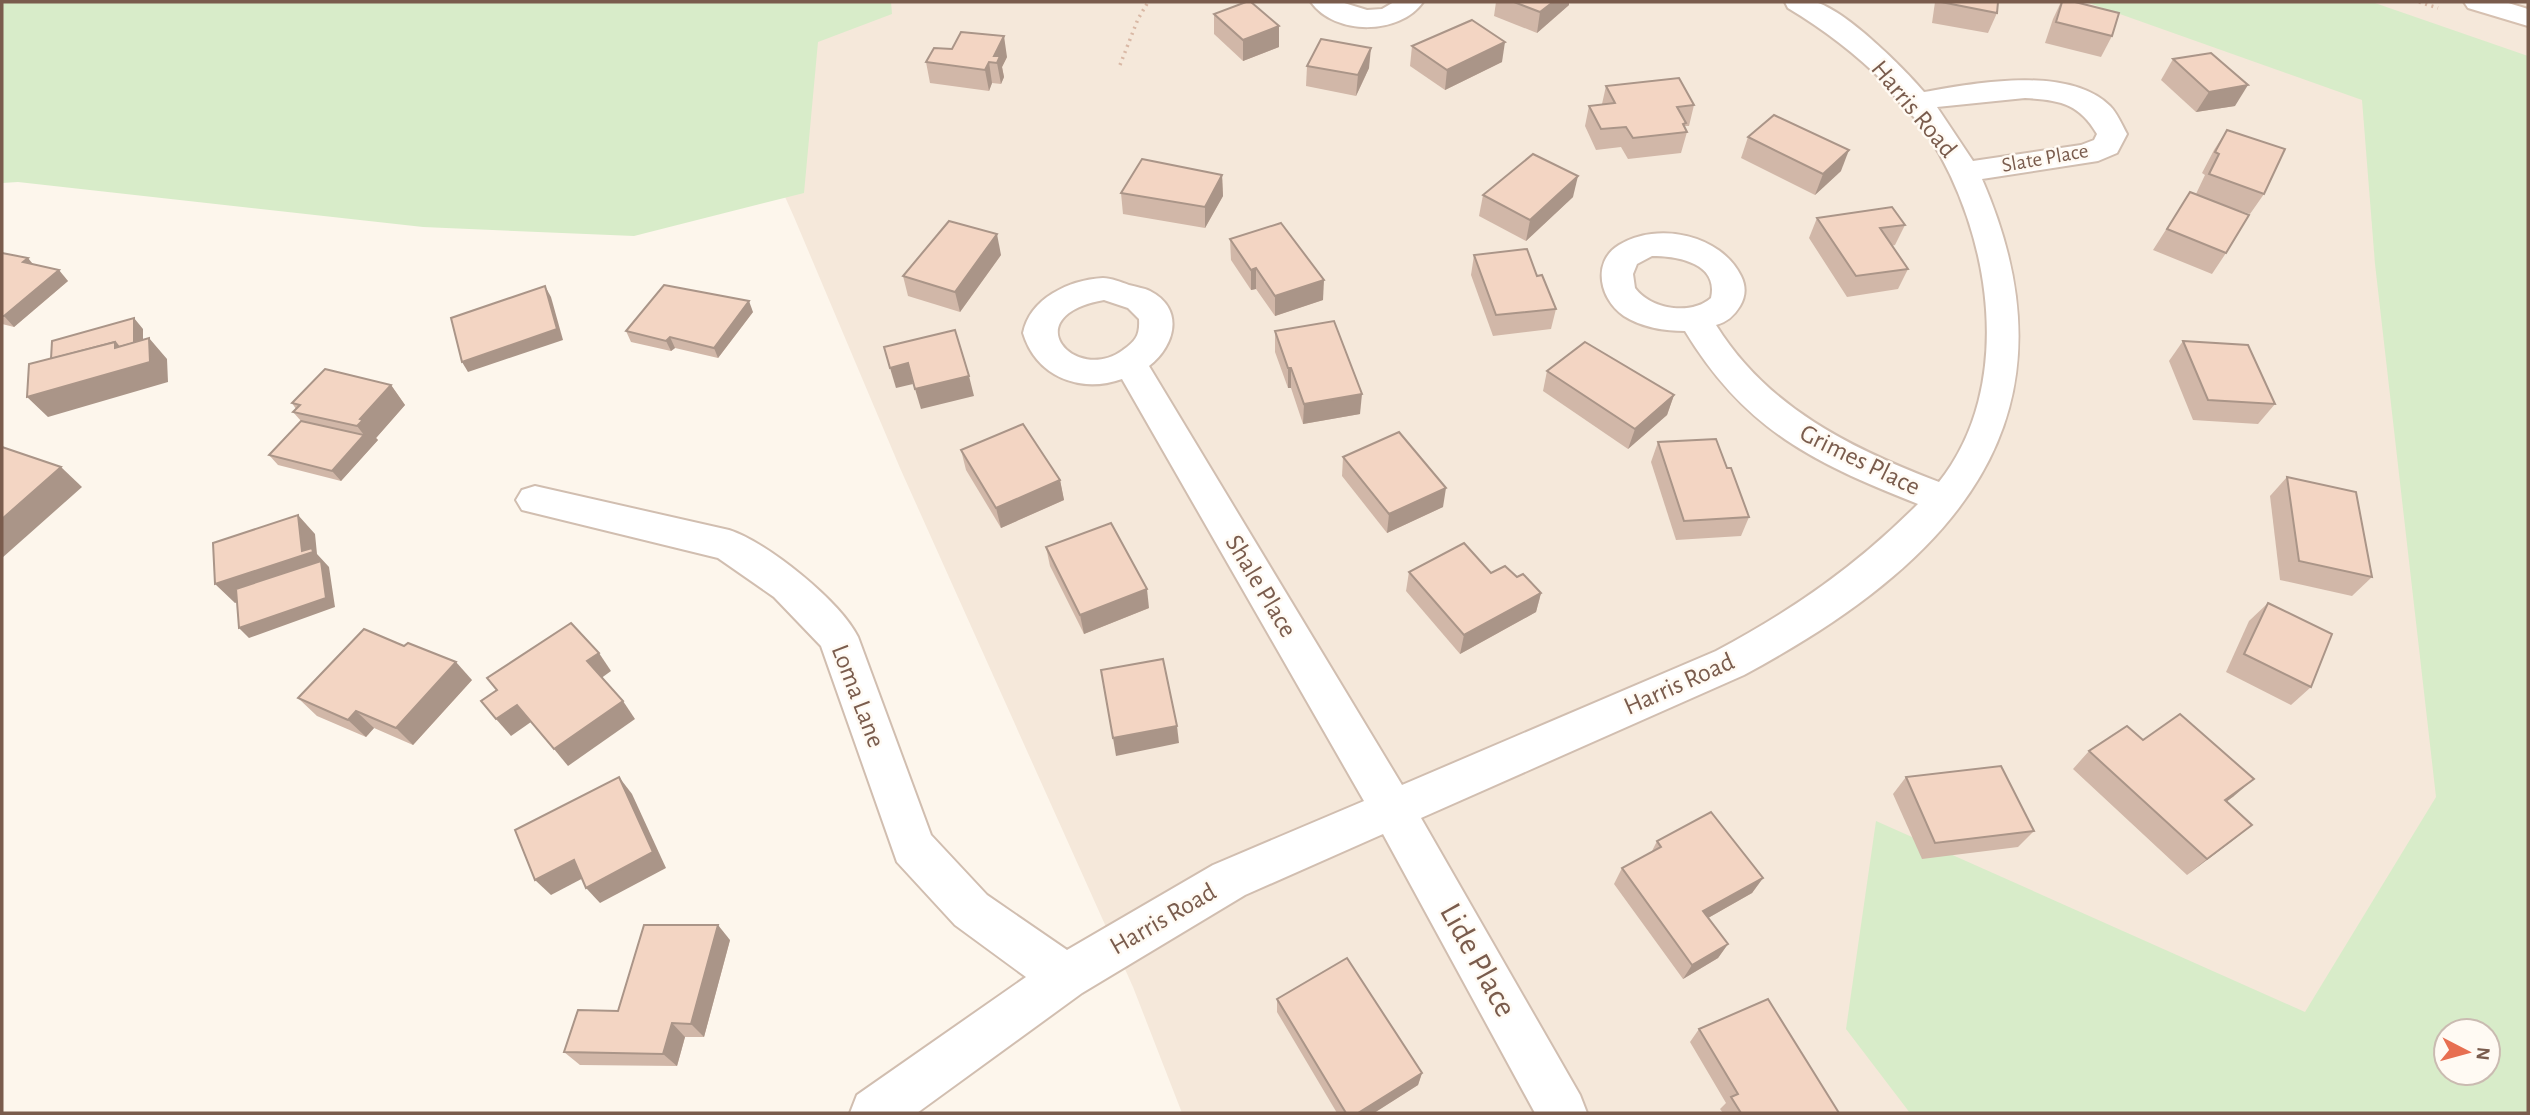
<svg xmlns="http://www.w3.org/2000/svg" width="2530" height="1115" font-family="'Alegreya Sans',sans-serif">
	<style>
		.residential { fill: #f5e8da; fill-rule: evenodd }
		.green { fill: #d8ecc9; fill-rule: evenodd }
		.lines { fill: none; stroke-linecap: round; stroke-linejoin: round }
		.street-casing { stroke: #d1beb0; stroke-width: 4 }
		.secondary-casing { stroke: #d6c0b0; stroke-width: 4 }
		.path { stroke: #d9b8a5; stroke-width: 3.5; stroke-dasharray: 2 4.5; stroke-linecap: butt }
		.street { fill: #fff; fill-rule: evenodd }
		.secondary { fill: #fff; fill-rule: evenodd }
		.wall { fill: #d1b7a8 }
		.shaded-wall { fill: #aa9588 }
		.building { fill: #f3d5c3; stroke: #aa9588; stroke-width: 2 }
		.labels { text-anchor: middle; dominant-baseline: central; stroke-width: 5; stroke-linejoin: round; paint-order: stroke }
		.far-street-label { font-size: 21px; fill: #7a5c4d; stroke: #fffaf3 }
		.street-label { font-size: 26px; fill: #7a5c4d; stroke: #fffaf3 }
		.near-street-label { font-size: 32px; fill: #7a5c4d; stroke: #fffaf3 }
	</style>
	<rect width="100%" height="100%" fill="#fdf6ec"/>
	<!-- residential -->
	<path class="residential" d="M698 2H2528V1113H1182L1133 987 900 468 794 217ZM2446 1031H2488V1073H2446Z"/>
	<!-- green -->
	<g class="green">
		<path d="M2 2H891L892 14 818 42 804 193 634 236 423 227 18 182 2 183Z"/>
		<path d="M2086 2H2372L2528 56V1113H1910L1846 1029 1876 821 2305 1012 2436 797 2375 264 2362 100ZM2446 1031H2488V1073H2446Z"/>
	</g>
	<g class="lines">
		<!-- street casing -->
		<g class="street-casing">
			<g id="street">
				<path d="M1311 2H1341L1367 10 1382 9 1394 2H1423C1400 35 1335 36 1311 2Z"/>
				<path d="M1785 2C1794 2 1809 0 1818 3 1848 13 1903 67 1924 92 1976 83 2068 65 2110 106 2117 113 2122 125 2127 134L2117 153 2098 161 1982 179C2088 422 1950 564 1744 675L1421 818 1580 1095 1587 1113H1535L1383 834 1245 895 1082 993 917 1113H850L857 1095 1026 977 955 925 897 862 821 646 774 597 718 558 522 510 516 500 522 490 535 486 729 530C767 542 840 601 858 637L931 835 987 895 1067 950 1213 865 1364 801 1122 379C1079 394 1036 376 1023 333 1030 298 1069 280 1103 278 1111 278 1121 282 1129 285 1136 287 1144 288 1150 291 1185 309 1175 346 1149 366L1402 785 1716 651C1793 610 1856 566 1918 504 1814 463 1745 430 1685 331 1665 331 1641 327 1624 316 1600 300 1591 262 1619 245 1658 221 1721 235 1741 276 1746 286 1746 296 1740 306 1734 316 1727 322 1716 325 1767 407 1850 448 1939 482 2016 385 1991 233 1928 135 1921 125 1913 115 1904 107 1897 101 1892 91 1885 83 1856 54 1823 29 1788 8ZM2025 98C2059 100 2079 103 2097 134L2094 140 2081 145 1973 161 1937 107ZM1652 256C1678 256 1719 263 1711 298 1691 316 1650 309 1635 288L1633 274 1637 264ZM1104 300 1128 308 1139 319C1140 335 1136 341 1123 350 1075 385 1014 316 1104 300Z"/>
			</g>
		</g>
		<!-- secondary casing -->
		<g class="secondary-casing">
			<path id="secondary" d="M2464 2H2505L2528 9V26L2468 8Z"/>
		</g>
		<!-- path -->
		<g class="path">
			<path d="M2419 2 2438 8"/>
			<path d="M1120 65 1138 19 1148 2"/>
		</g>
		<!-- street -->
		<use href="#street" class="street"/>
		<!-- secondary -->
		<use href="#secondary" class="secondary"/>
	</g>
	<!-- wall -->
	<g class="wall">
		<path d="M1496 2H1569V5L1537 33 1494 16Z"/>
		<path d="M1935 2H1998L1997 13 1988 33 1932 23Z"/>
		<path d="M2061 2 2112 36 2101 57 2045 43 2053 19Z"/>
		<path d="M1214 14 1279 47 1243 61 1214 34Z"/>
		<path d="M1412 46 1502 62 1445 90 1410 66Z"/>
		<path d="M1007 57 1002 67 1004 77 1001 84 992 83 989 91 930 83 926 62Z"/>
		<path d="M2173 59 2235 106 2196 112 2161 80Z"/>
		<path d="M1307 66 1369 68 1356 96 1306 86Z"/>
		<path d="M1606 86 1694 105 1689 126H1685V128L1687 132 1681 153 1628 159 1621 147 1596 150 1585 126 1589 106 1602 104Z"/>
		<path d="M2227 130 2264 194 2250 214 2231 208 2226 253 2212 274 2153 250 2190 192 2196 194 2205 175 2202 173 2214 150Z"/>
		<path d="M1748 137 1841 171 1815 195 1741 158Z"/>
		<path d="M1222 175 1223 196 1205 228 1123 214 1121 193Z"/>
		<path d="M1483 195 1573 197 1526 241 1479 216Z"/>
		<path d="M1817 218 1905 225 1895 245 1892 246 1908 269 1898 289 1847 297 1809 238Z"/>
		<path d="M1230 239 1323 300 1275 316 1256 289 1251 290 1231 260Z"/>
		<path d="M2 253 33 264 68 281 14 327 2 324Z"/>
		<path d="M1001 255 960 312 908 296 903 276Z"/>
		<path d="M1474 255 1537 276 1556 309 1551 329 1493 336 1471 275Z"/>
		<path d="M753 312 718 358 675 348 671 351 631 342 626 331Z"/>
		<path d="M1275 331 1360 414 1303 424 1291 388H1288L1275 352Z"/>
		<path d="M2183 341 2275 404 2258 424 2193 420 2169 361Z"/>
		<path d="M1547 371 1674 395 1667 415 1628 449 1543 391Z"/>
		<path d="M391 385 405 405 376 438 378 440 341 481 278 465 269 455 301 421 293 412 296 409 292 403Z"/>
		<path d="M1658 442 1727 468 1749 517 1741 536 1676 540 1651 462Z"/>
		<path d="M961 450 1060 480 1064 500 1001 528 966 470Z"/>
		<path d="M1343 457 1443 507 1387 533 1342 476Z"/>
		<path d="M2287 477 2372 577 2352 596 2280 580 2270 496Z"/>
		<path d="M1046 547 1149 608 1084 634 1050 566Z"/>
		<path d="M1409 572 1491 573 1517 577 1541 593 1536 612 1460 654 1406 591Z"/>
		<path d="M2268 603 2311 687 2291 705 2226 672 2249 621Z"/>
		<path d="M472 680 413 745 374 728 366 737 317 716 298 698Z"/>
		<path d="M2143 740 2234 796 2227 801 2252 825 2187 875 2073 769 2089 751Z"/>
		<path d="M1906 777 2034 831 2018 847 1922 859 1893 794Z"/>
		<path d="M1657 841 1763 878 1752 893 1708 918 1728 944 1718 958 1683 979 1614 884 1622 868 1651 853Z"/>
		<path d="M730 940 704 1037H685L677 1066 580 1065 564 1052 618 1011Z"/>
		<path d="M1277 999 1422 1073 1418 1085 1374 1113H1337L1277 1012Z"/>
		<path d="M1699 1029 1839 1113H1723L1720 1109 1726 1103 1690 1042Z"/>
	</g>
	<!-- shaded-wall -->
	<g class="shaded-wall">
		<path d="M1553 2H1569V5L1537 33 1540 12Z"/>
		<path d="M1279 26V47L1243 61V40Z"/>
		<path d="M1004 36 1007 57 1002 67 1004 77 1001 84 997 63 994 56Z"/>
		<path d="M1505 42 1502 62 1445 90 1447 70Z"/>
		<path d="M1371 48 1369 68 1356 96 1358 75Z"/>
		<path d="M989 62 992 83 989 91 985 70Z"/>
		<path d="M2248 85 2235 106 2196 112 2209 92Z"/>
		<path d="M1849 150 1841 171 1815 195 1823 174Z"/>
		<path d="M1222 175 1223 196 1205 228V207Z"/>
		<path d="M1578 176 1573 197 1526 241 1530 220Z"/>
		<path d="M997 234 1001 255 960 312 955 292Z"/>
		<path d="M28 258 37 269 23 262Z"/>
		<path d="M1256 268V289L1251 290V270Z"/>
		<path d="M59 270 68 281 14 327 4 316Z"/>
		<path d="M1324 280 1323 300 1275 316V296Z"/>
		<path d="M545 286 551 297 563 340 468 372 462 362Z"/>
		<path d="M749 301 753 312 718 358 714 348Z"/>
		<path d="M134 318 143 329V360L149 338 167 359 168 382 48 417 27 397 115 348V342Z"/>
		<path d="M670 337 675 348 671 351 666 341Z"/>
		<path d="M908 363 913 384 896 388 890 368Z"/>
		<rect x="1288" y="368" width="3" height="20"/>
		<path d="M969 376 974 396 921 409 915 389Z"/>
		<path d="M391 385 405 405 376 438 378 440 341 481 332 471 364 435 357 426 360 419Z"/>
		<path d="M1362 394 1360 414 1303 424 1304 404Z"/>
		<path d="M1674 395 1667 415 1628 449 1635 429Z"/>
		<path d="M61 467 82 487 2 558V519Z"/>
		<path d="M1060 480 1064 500 1001 528 996 508Z"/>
		<path d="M1446 488 1443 507 1387 533 1389 514Z"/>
		<path d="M298 515 315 534 317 554 329 567 335 607 249 638 239 628 323 573 235 603 215 584 302 551Z"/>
		<path d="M1147 589 1149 608 1084 634 1080 615Z"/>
		<path d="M1541 593 1536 612 1460 654 1464 635Z"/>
		<path d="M599 653 611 671 600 679 587 661Z"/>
		<path d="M456 662 472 680 413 745 396 728Z"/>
		<path d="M623 701 635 719 568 766 554 749Z"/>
		<path d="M517 705 531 722 511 736 496 719Z"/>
		<path d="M356 711 374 728 366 737 348 720Z"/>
		<path d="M1177 726 1179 743 1116 756 1113 738Z"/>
		<path d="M619 777 632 794 666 868 600 903 586 888Z"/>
		<path d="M2254 779 2234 796 2206 817 2225 800Z"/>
		<path d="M2252 825 2232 841 2187 875 2207 859Z"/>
		<path d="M574 860 589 875 551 895 535 880Z"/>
		<path d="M1763 878 1752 893 1694 926 1703 911Z"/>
		<path d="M718 925 730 940 704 1037 691 1024Z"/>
		<path d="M1728 944 1718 958 1683 979 1692 965Z"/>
		<path d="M672 1023 685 1037 677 1066 663 1054Z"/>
		<path d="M1422 1073 1418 1085 1374 1113H1358Z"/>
	</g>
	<!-- building -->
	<g class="building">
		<path d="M1246 2H1251L1279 26 1243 40 1214 14Z"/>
		<path d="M1514 2H1553L1540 12Z"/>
		<path d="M1941 2H1998L1997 13Z"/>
		<path d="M2062 2H2075L2119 13 2112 36 2056 22Z"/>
		<path d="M1472 20 1505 42 1447 70 1412 46Z"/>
		<path d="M961 32 1004 36 994 56H1000L997 63 989 62 985 70 926 62 934 48 952 49Z"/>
		<path d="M1321 39 1371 48 1358 75 1307 66Z"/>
		<path d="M2211 53 2248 85 2209 92 2173 59Z"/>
		<path d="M1679 78 1694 105 1677 107 1686 123 1683 124 1687 132 1633 138 1626 127 1601 129 1589 106 1615 103 1606 86Z"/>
		<path d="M1774 115 1849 150 1823 174 1748 137Z"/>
		<path d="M2227 130 2285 149 2264 194 2209 174 2219 154 2215 152Z"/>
		<path d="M1533 154 1578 176 1530 220 1483 195Z"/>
		<path d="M1142 159 1222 175 1205 207 1121 193Z"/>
		<path d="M2190 192 2249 215 2226 253 2167 229Z"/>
		<path d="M1892 207 1905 225 1880 228 1908 269 1856 276 1817 218Z"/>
		<path d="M949 221 997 234 955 292 903 276Z"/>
		<path d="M1281 223 1324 280 1275 296 1256 268 1251 270 1230 239Z"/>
		<path d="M1527 249 1537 276 1542 275 1556 309 1496 315 1474 255Z"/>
		<path d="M2 253 28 258 23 262 59 270 4 316H2Z"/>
		<path d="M664 285 749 301 714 348 670 337 666 341 626 331Z"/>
		<path d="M545 286 557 329 462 362 451 318Z"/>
		<path d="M134 318V343L119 347 115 342 51 359 52 341Z"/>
		<path d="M1334 321 1362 394 1304 404 1291 368H1288L1275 331Z"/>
		<path d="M955 330 969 376 915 389 908 363 890 368 884 347Z"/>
		<path d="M149 338 150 362 27 397 29 364 115 342V348Z"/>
		<path d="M2183 341 2248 345 2275 404 2208 400Z"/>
		<path d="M1585 342 1674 395 1635 429 1547 371Z"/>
		<path d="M325 369 391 385 360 419 363 420 357 426 293 412 300 405 292 403Z"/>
		<path d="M301 421 364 435 332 471 269 455Z"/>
		<path d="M1023 424 1060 480 996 508 961 450Z"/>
		<path d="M1399 432 1446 488 1389 514 1343 457Z"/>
		<path d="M1716 439 1727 468H1731L1749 517 1684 521 1658 442Z"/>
		<path d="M2 447 61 467 2 519Z"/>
		<path d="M2287 477 2356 492 2372 577 2299 561Z"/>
		<path d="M298 515 302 551 312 548 313 552 215 584 213 543Z"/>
		<path d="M1111 523 1147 589 1080 615 1046 547Z"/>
		<path d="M1464 543 1491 573 1505 566 1517 577 1523 574 1541 593 1464 635 1409 572Z"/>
		<path d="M321 561 326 598 239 628 236 589Z"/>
		<path d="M2268 603 2332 634 2311 687 2244 654Z"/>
		<path d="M571 623 599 653 587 661 623 701 554 749 517 705 496 719 481 701 497 690 487 678Z"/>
		<path d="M364 629 404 646 408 643 456 662 396 728 356 711 348 720 298 698Z"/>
		<path d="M1163 659 1177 726 1113 738 1101 670Z"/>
		<path d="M2180 714 2254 779 2225 800 2252 825 2207 859 2089 751 2127 726 2143 740Z"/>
		<path d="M2001 766 2034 831 1935 843 1906 777Z"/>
		<path d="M619 777 653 852 586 888 574 860 535 880 515 830Z"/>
		<path d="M1711 812 1763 878 1703 911 1728 944 1692 965 1622 868 1661 847 1657 841Z"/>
		<path d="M644 925H718L691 1024 672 1023 663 1054 564 1052 578 1010 618 1011Z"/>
		<path d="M1347 958 1422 1073 1358 1113H1346L1277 999Z"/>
		<path d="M1768 999 1839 1113H1741L1731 1097 1738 1094 1699 1029Z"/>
	</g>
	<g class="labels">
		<!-- far-street labels -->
		<g class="far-street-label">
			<text transform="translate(2045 158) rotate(-10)">Slate Place</text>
		</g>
		<!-- street labels -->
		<g class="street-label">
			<text transform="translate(1914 109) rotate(50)">Harris Road</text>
			<text transform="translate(1860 460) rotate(26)">Grimes Place</text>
			<text transform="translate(1261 586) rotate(59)">Shale Place</text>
			<text transform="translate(1679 684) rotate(-24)">Harris Road</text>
			<text transform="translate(858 696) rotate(69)">Loma Lane</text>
			<text transform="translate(1163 919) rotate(-30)">Harris Road</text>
		</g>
		<!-- near-street labels -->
		<g class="near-street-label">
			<text transform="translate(1478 960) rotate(61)">Lide Place</text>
		</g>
	</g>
	<!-- border -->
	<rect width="2530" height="1115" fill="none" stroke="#7a5c4d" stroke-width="7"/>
	<!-- north arrow -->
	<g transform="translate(2467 1052) rotate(96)"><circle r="33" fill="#fffaf3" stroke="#cabbb1" stroke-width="2"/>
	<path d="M0-5L12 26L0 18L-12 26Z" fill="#e76f51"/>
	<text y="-10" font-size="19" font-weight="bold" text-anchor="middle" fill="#7a5c4d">N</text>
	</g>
</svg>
